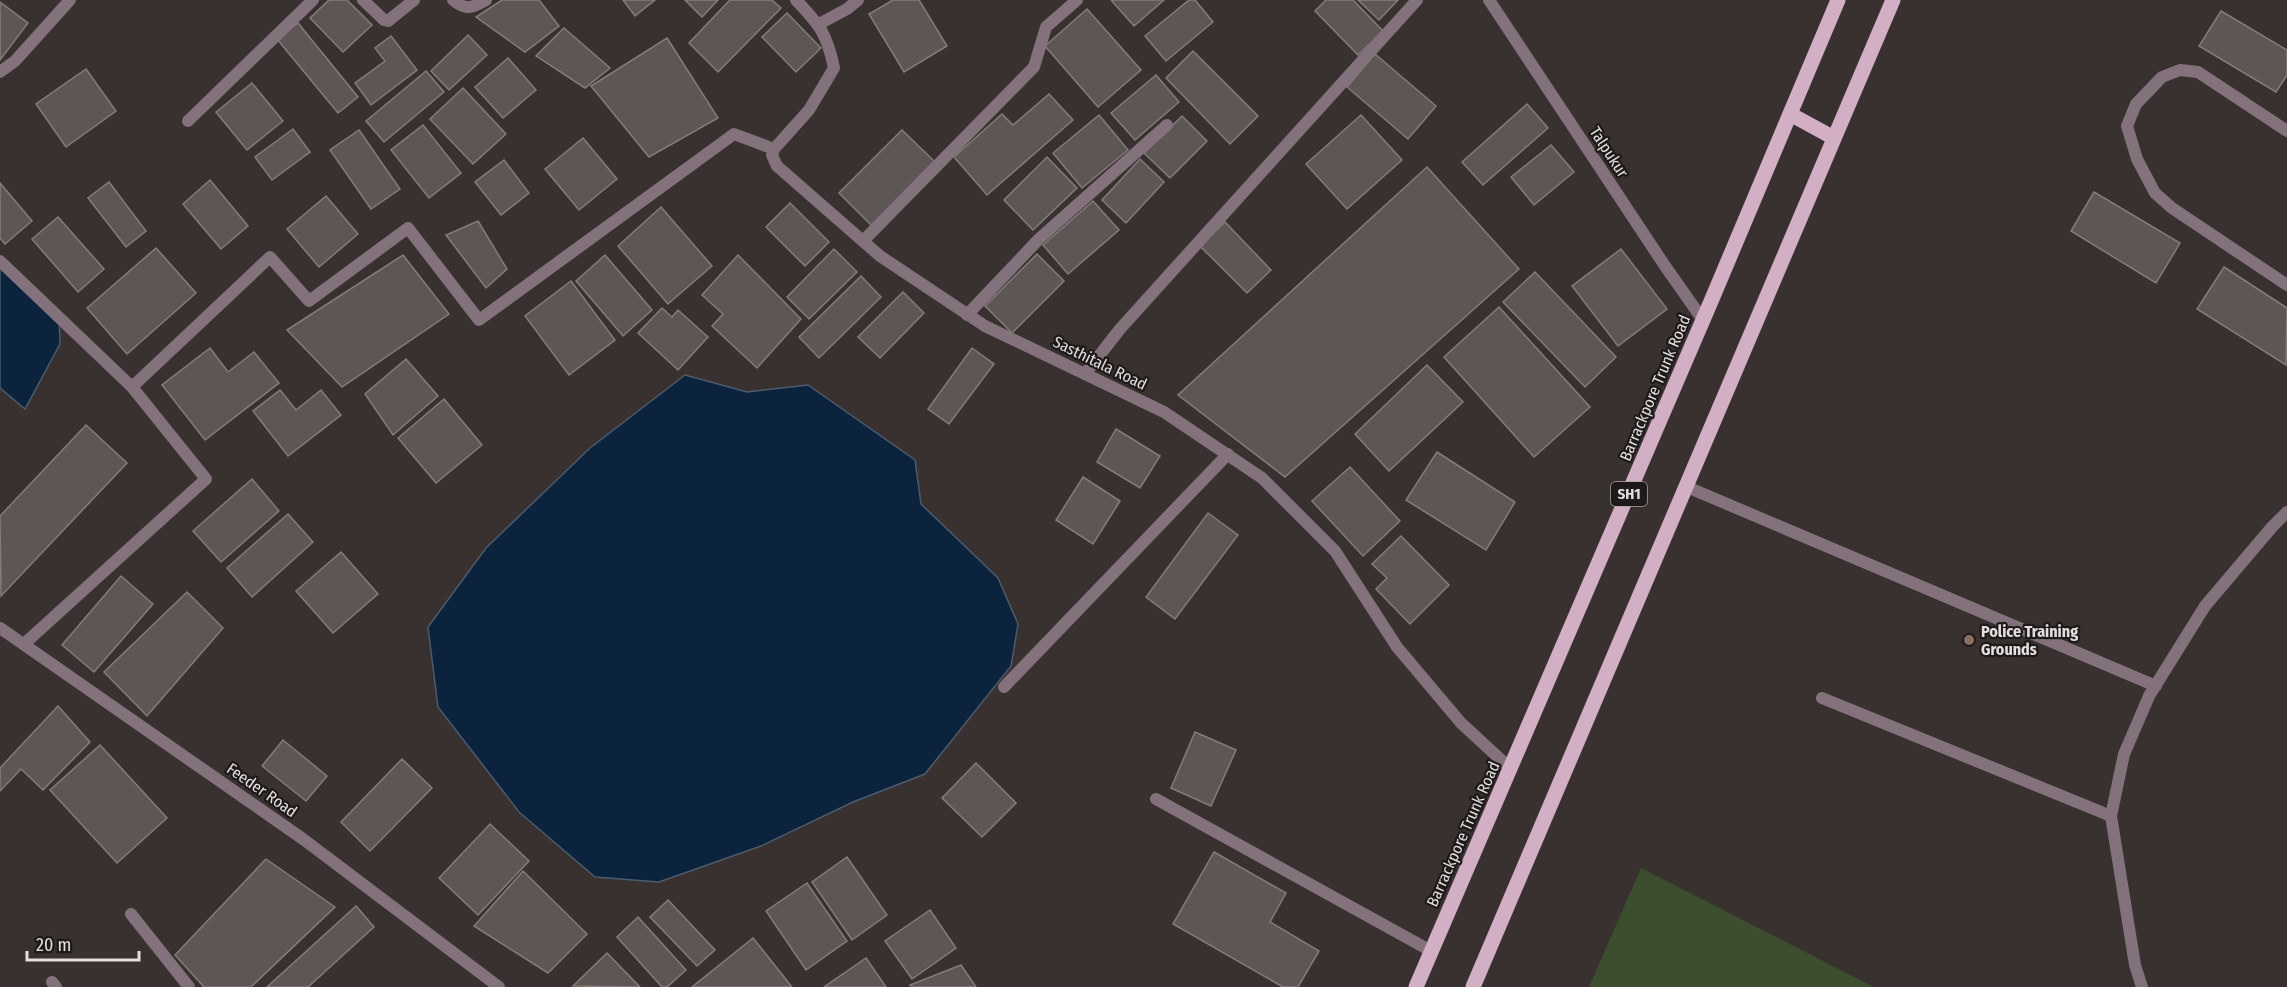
<svg xmlns="http://www.w3.org/2000/svg" width="2287" height="987" font-family="'Fira Sans Condensed',sans-serif">
	<style>
		.green { fill: #3b4e2e }
		.water { fill: #0b233d; stroke: #4c5b6d; stroke-width: 1.5 }
		.building { fill: #5e5654; stroke: #847c79; stroke-width: 1.5 }
		.lines { fill: none; stroke-linecap: round; stroke-linejoin: round }
		.lane { stroke: #83717b; stroke-width: 12 }
		.street { stroke: #83717b; stroke-width: 12 }
		.primary { stroke: #d2afc4; stroke-width: 15 }
		.education-dot { fill: #8d6e63; stroke: #1d1a19; stroke-width: 2 }
		.labels { text-anchor: middle; dominant-baseline: central; stroke-width: 4.5; stroke-linejoin: round; paint-order: stroke }
		.shield { fill: #1d1a19; stroke: #a8a4a3; stroke-width: 1.5 }
		.shield-label { font-size: 15px; font-weight: bold; fill: #e4dfde }
		.street-label { font-size: 16px; fill: #e4dfde; stroke: #1d1a19 }
		.poi-label { font-size: 16px; font-weight: bold; fill: #e4dfde; stroke: #1d1a19; text-anchor: start }
	</style>
	<rect width="100%" height="100%" fill="#38312f"/>
	<!-- green -->
	<path class="green" d="M1641 868 1874 987H1589Z"/>
	<!-- water -->
	<g class="water">
		<path d="M0 260 59 314 60 344 25 409 0 388Z"/>
		<path d="M685 375 747 392 808 385 915 460 921 504 998 578 1018 624 1011 666 925 774 853 802 761 846 659 882 595 877 519 812 438 707 428 627 486 548 590 448Z"/>
	</g>
	<!-- building -->
	<g class="building">
		<path d="M329 0H347L372 25 343 52 310 18Z"/>
		<path d="M502 0H539L559 26 525 52 476 17Z"/>
		<path d="M623 0H655L635 16Z"/>
		<path d="M685 0H718L702 17Z"/>
		<path d="M730 0H772L781 8 718 72 689 43Z"/>
		<path d="M893 0H919L947 46 904 72 869 14Z"/>
		<path d="M1111 0H1164L1134 26Z"/>
		<path d="M1189 0H1195L1213 22 1166 61 1145 36Z"/>
		<path d="M1326 0H1353L1383 31 1358 55 1315 11Z"/>
		<path d="M1358 0H1398L1379 20Z"/>
		<path d="M0 2 28 23 0 60Z"/>
		<path d="M1087 9 1141 70 1098 107 1045 46Z"/>
		<path d="M2221 11 2287 50V75L2276 92 2199 46Z"/>
		<path d="M787 13 821 48 796 72 762 37Z"/>
		<path d="M298 23 358 97 338 113 277 39Z"/>
		<path d="M564 28 610 68 585 88 536 56Z"/>
		<path d="M468 35 487 55 449 90 431 71Z"/>
		<path d="M391 36 417 70 371 105 355 83 385 61 375 48Z"/>
		<path d="M667 38 718 118 649 157 591 86Z"/>
		<path d="M1193 51 1258 116 1230 144 1166 78Z"/>
		<path d="M1375 54 1436 106 1408 139 1347 87Z"/>
		<path d="M508 58 536 90 503 118 475 87Z"/>
		<path d="M86 69 116 111 66 147 36 104Z"/>
		<path d="M426 71 444 92 384 142 366 121Z"/>
		<path d="M1156 75 1179 102 1135 140 1111 113Z"/>
		<path d="M252 83 283 121 247 150 216 112Z"/>
		<path d="M463 88 506 134 473 164 430 119Z"/>
		<path d="M1049 94 1073 120 987 195 954 157 1002 114 1013 125Z"/>
		<path d="M1527 104 1548 128 1483 185 1462 162Z"/>
		<path d="M1099 115 1128 150 1082 188 1053 153Z"/>
		<path d="M1361 115 1402 160 1347 209 1306 164Z"/>
		<path d="M1182 116 1207 141 1170 178 1144 153Z"/>
		<path d="M423 125 461 173 429 198 391 150Z"/>
		<path d="M293 129 310 152 272 180 255 157Z"/>
		<path d="M359 130 400 189 371 209 330 150Z"/>
		<path d="M902 130 935 162 872 226 839 193Z"/>
		<path d="M583 138 617 179 579 210 545 169Z"/>
		<path d="M1551 145 1574 172 1534 205 1511 177Z"/>
		<path d="M1047 157 1077 188 1033 230 1004 200Z"/>
		<path d="M1140 159 1164 182 1126 223 1102 200Z"/>
		<path d="M504 160 529 193 501 215 475 182Z"/>
		<path d="M1427 167 1519 269 1285 477 1178 395Z"/>
		<path d="M210 180 248 226 221 249 183 204Z"/>
		<path d="M109 182 146 231 126 247 88 198Z"/>
		<path d="M0 183 32 221 5 244 0 238Z"/>
		<path d="M2094 192 2180 243 2156 283 2071 231Z"/>
		<path d="M326 196 358 234 319 267 287 229Z"/>
		<path d="M1093 201 1119 230 1068 274 1043 245Z"/>
		<path d="M790 203 829 242 805 266 766 227Z"/>
		<path d="M661 207 712 266 668 304 618 246Z"/>
		<path d="M58 217 104 269 78 292 32 239Z"/>
		<path d="M478 221 507 269 486 288 446 235Z"/>
		<path d="M1225 222 1271 270 1247 293 1200 246Z"/>
		<path d="M156 248 196 293 127 354 87 308Z"/>
		<path d="M834 249 857 272 809 319 787 297Z"/>
		<path d="M1621 249 1667 309 1618 346 1572 286Z"/>
		<path d="M1037 254 1064 281 1012 333 985 306Z"/>
		<path d="M403 255 449 314 342 387 287 330Z"/>
		<path d="M605 255 652 310 623 336 576 281Z"/>
		<path d="M738 255 801 319 757 368 712 326 723 314 702 295Z"/>
		<path d="M2224 267 2287 308 2286 365 2197 309Z"/>
		<path d="M1535 272 1616 357 1585 387 1503 302Z"/>
		<path d="M861 276 881 297 819 358 799 337Z"/>
		<path d="M571 281 615 340 569 375 525 316Z"/>
		<path d="M903 292 924 313 880 358 858 337Z"/>
		<path d="M1499 307 1590 407 1534 457 1444 357Z"/>
		<path d="M662 308 672 317 678 310 708 337 678 370 638 333Z"/>
		<path d="M210 348 228 372 254 352 279 383 205 440 162 385Z"/>
		<path d="M972 348 994 364 949 424 928 409Z"/>
		<path d="M406 359 438 396 393 435 365 394Z"/>
		<path d="M1427 365 1463 402 1389 471 1355 434Z"/>
		<path d="M280 390 296 410 321 390 341 415 288 456 253 411Z"/>
		<path d="M444 399 482 445 436 483 398 438Z"/>
		<path d="M86 425 127 463 1 596 0 516Z"/>
		<path d="M1116 429 1160 456 1140 488 1097 462Z"/>
		<path d="M1437 452 1515 502 1486 550 1406 500Z"/>
		<path d="M1350 467 1400 521 1363 556 1312 501Z"/>
		<path d="M1083 477 1120 501 1093 544 1056 520Z"/>
		<path d="M252 479 279 511 221 562 193 531Z"/>
		<path d="M1208 513 1238 535 1175 619 1146 597Z"/>
		<path d="M288 514 313 542 252 597 227 568Z"/>
		<path d="M1401 536 1449 585 1410 624 1376 589 1387 578 1372 564Z"/>
		<path d="M341 552 378 594 333 633 296 591Z"/>
		<path d="M121 576 153 604 94 672 62 645Z"/>
		<path d="M187 592 223 628 147 716 104 672Z"/>
		<path d="M58 706 90 742 43 790 21 769 0 791V768Z"/>
		<path d="M1195 732 1236 750 1211 806 1171 788Z"/>
		<path d="M283 740 327 776 306 801 262 766Z"/>
		<path d="M100 745 167 818 117 863 50 790Z"/>
		<path d="M402 759 432 788 370 851 341 822Z"/>
		<path d="M976 763 1016 803 982 837 942 798Z"/>
		<path d="M490 824 529 861 478 915 439 878Z"/>
		<path d="M1214 852 1286 893 1270 922 1319 951 1298 987H1283L1173 924Z"/>
		<path d="M847 857 887 915 852 940 812 882Z"/>
		<path d="M266 859 335 907 251 987H204L175 955Z"/>
		<path d="M523 871 587 934 548 973 474 926Z"/>
		<path d="M807 883 847 941 806 970 766 911Z"/>
		<path d="M668 900 715 950 697 966 650 917Z"/>
		<path d="M356 906 374 927 308 987H267Z"/>
		<path d="M930 910 956 948 912 979 885 941Z"/>
		<path d="M638 917 686 970 667 987H662L617 937Z"/>
		<path d="M753 938 792 987H692Z"/>
		<path d="M607 953 640 987 573 986Z"/>
		<path d="M866 958 886 987H824Z"/>
		<path d="M961 965 976 987H912L910 985Z"/>
	</g>
	<g class="lines">
		<!-- lane -->
		<g class="lane">
			<path d="M1687 487 2156 686"/>
			<path d="M1822 698 2111 816"/>
		</g>
		<!-- street -->
		<g class="street">
			<path d="M363 0 384 20 388 21 414 0"/>
			<path d="M453 0C466 11 472 8 486 0"/>
			<path d="M796 0C820 25 827 34 834 68L809 110 774 149 772 155 777 166 880 256 985 326 1164 412 1262 478 1335 551 1397 647 1461 723 1511 769"/>
			<path d="M1489 0 1665 266 1703 320"/>
			<path d="M819 24 847 9 858 0"/>
			<path d="M0 72 15 61 70 0"/>
			<path d="M188 121 313 0"/>
			<path d="M2287 131 2198 72 2180 70 2162 77 2136 104 2127 126 2137 159 2155 193 2172 208 2287 285"/>
			<path d="M863 241 1034 67 1046 27 1077 0"/>
			<path d="M0 261 132 387"/>
			<path d="M967 315 1039 239 1167 125"/>
			<path d="M1085 374 1120 329 1417 0"/>
			<path d="M0 628 303 839 499 987"/>
			<path d="M24 644 206 479 132 387 270 257 309 301 408 228 479 320 734 134 774 149"/>
			<path d="M1004 687 1228 454"/>
			<path d="M1156 799 1431 951"/>
			<path d="M131 914 189 987"/>
			<path d="M52 982 56 987"/>
			<path d="M2142 987 2135 965 2111 816 2124 754 2149 696 2205 606 2272 527 2287 512"/>
		</g>
		<!-- primary -->
		<g class="primary">
			<path d="M1790 114 1834 138"/>
			<path d="M1416 987 1712 299 1838 0"/>
			<path d="M1473 987 1893 0"/>
		</g>
	</g>
	<!-- markers -->
	<circle class="education-dot" cx="1969" cy="640" r="6"/>
	<g class="labels">
		<!-- shield labels -->
		<rect class="shield" x="1611" y="482" width="36" height="24" rx="4.5"/>
		<g class="shield-label">
			<text x="1629" y="494">SH1</text>
		</g>
		<!-- street labels -->
		<g class="street-label">
			<text transform="translate(1609 152) rotate(57)">Talpukur</text>
			<text transform="translate(1100 363) rotate(26)">Sasthitala Road</text>
			<text transform="translate(1655 388) rotate(-67)">Barrackpore Trunk Road</text>
			<text transform="translate(262 790) rotate(35)">Feeder Road</text>
			<text transform="translate(1463 834) rotate(-66)">Barrackpore Trunk Road</text>
		</g>
		<!-- poi labels -->
		<g class="poi-label">
			<text x="1981" y="631">Police Training<tspan x="1981" dy="18">Grounds</tspan></text>
		</g>
	</g>
	<!-- scale -->
	<path d="M27 951v9h112v-9" fill="none" stroke="#e4dfde" stroke-width="3"/>
	<text x="36" y="951" font-size="18" fill="#e4dfde" stroke="#1d1a19" stroke-width="4.5" paint-order="stroke">20 m</text>
</svg>
